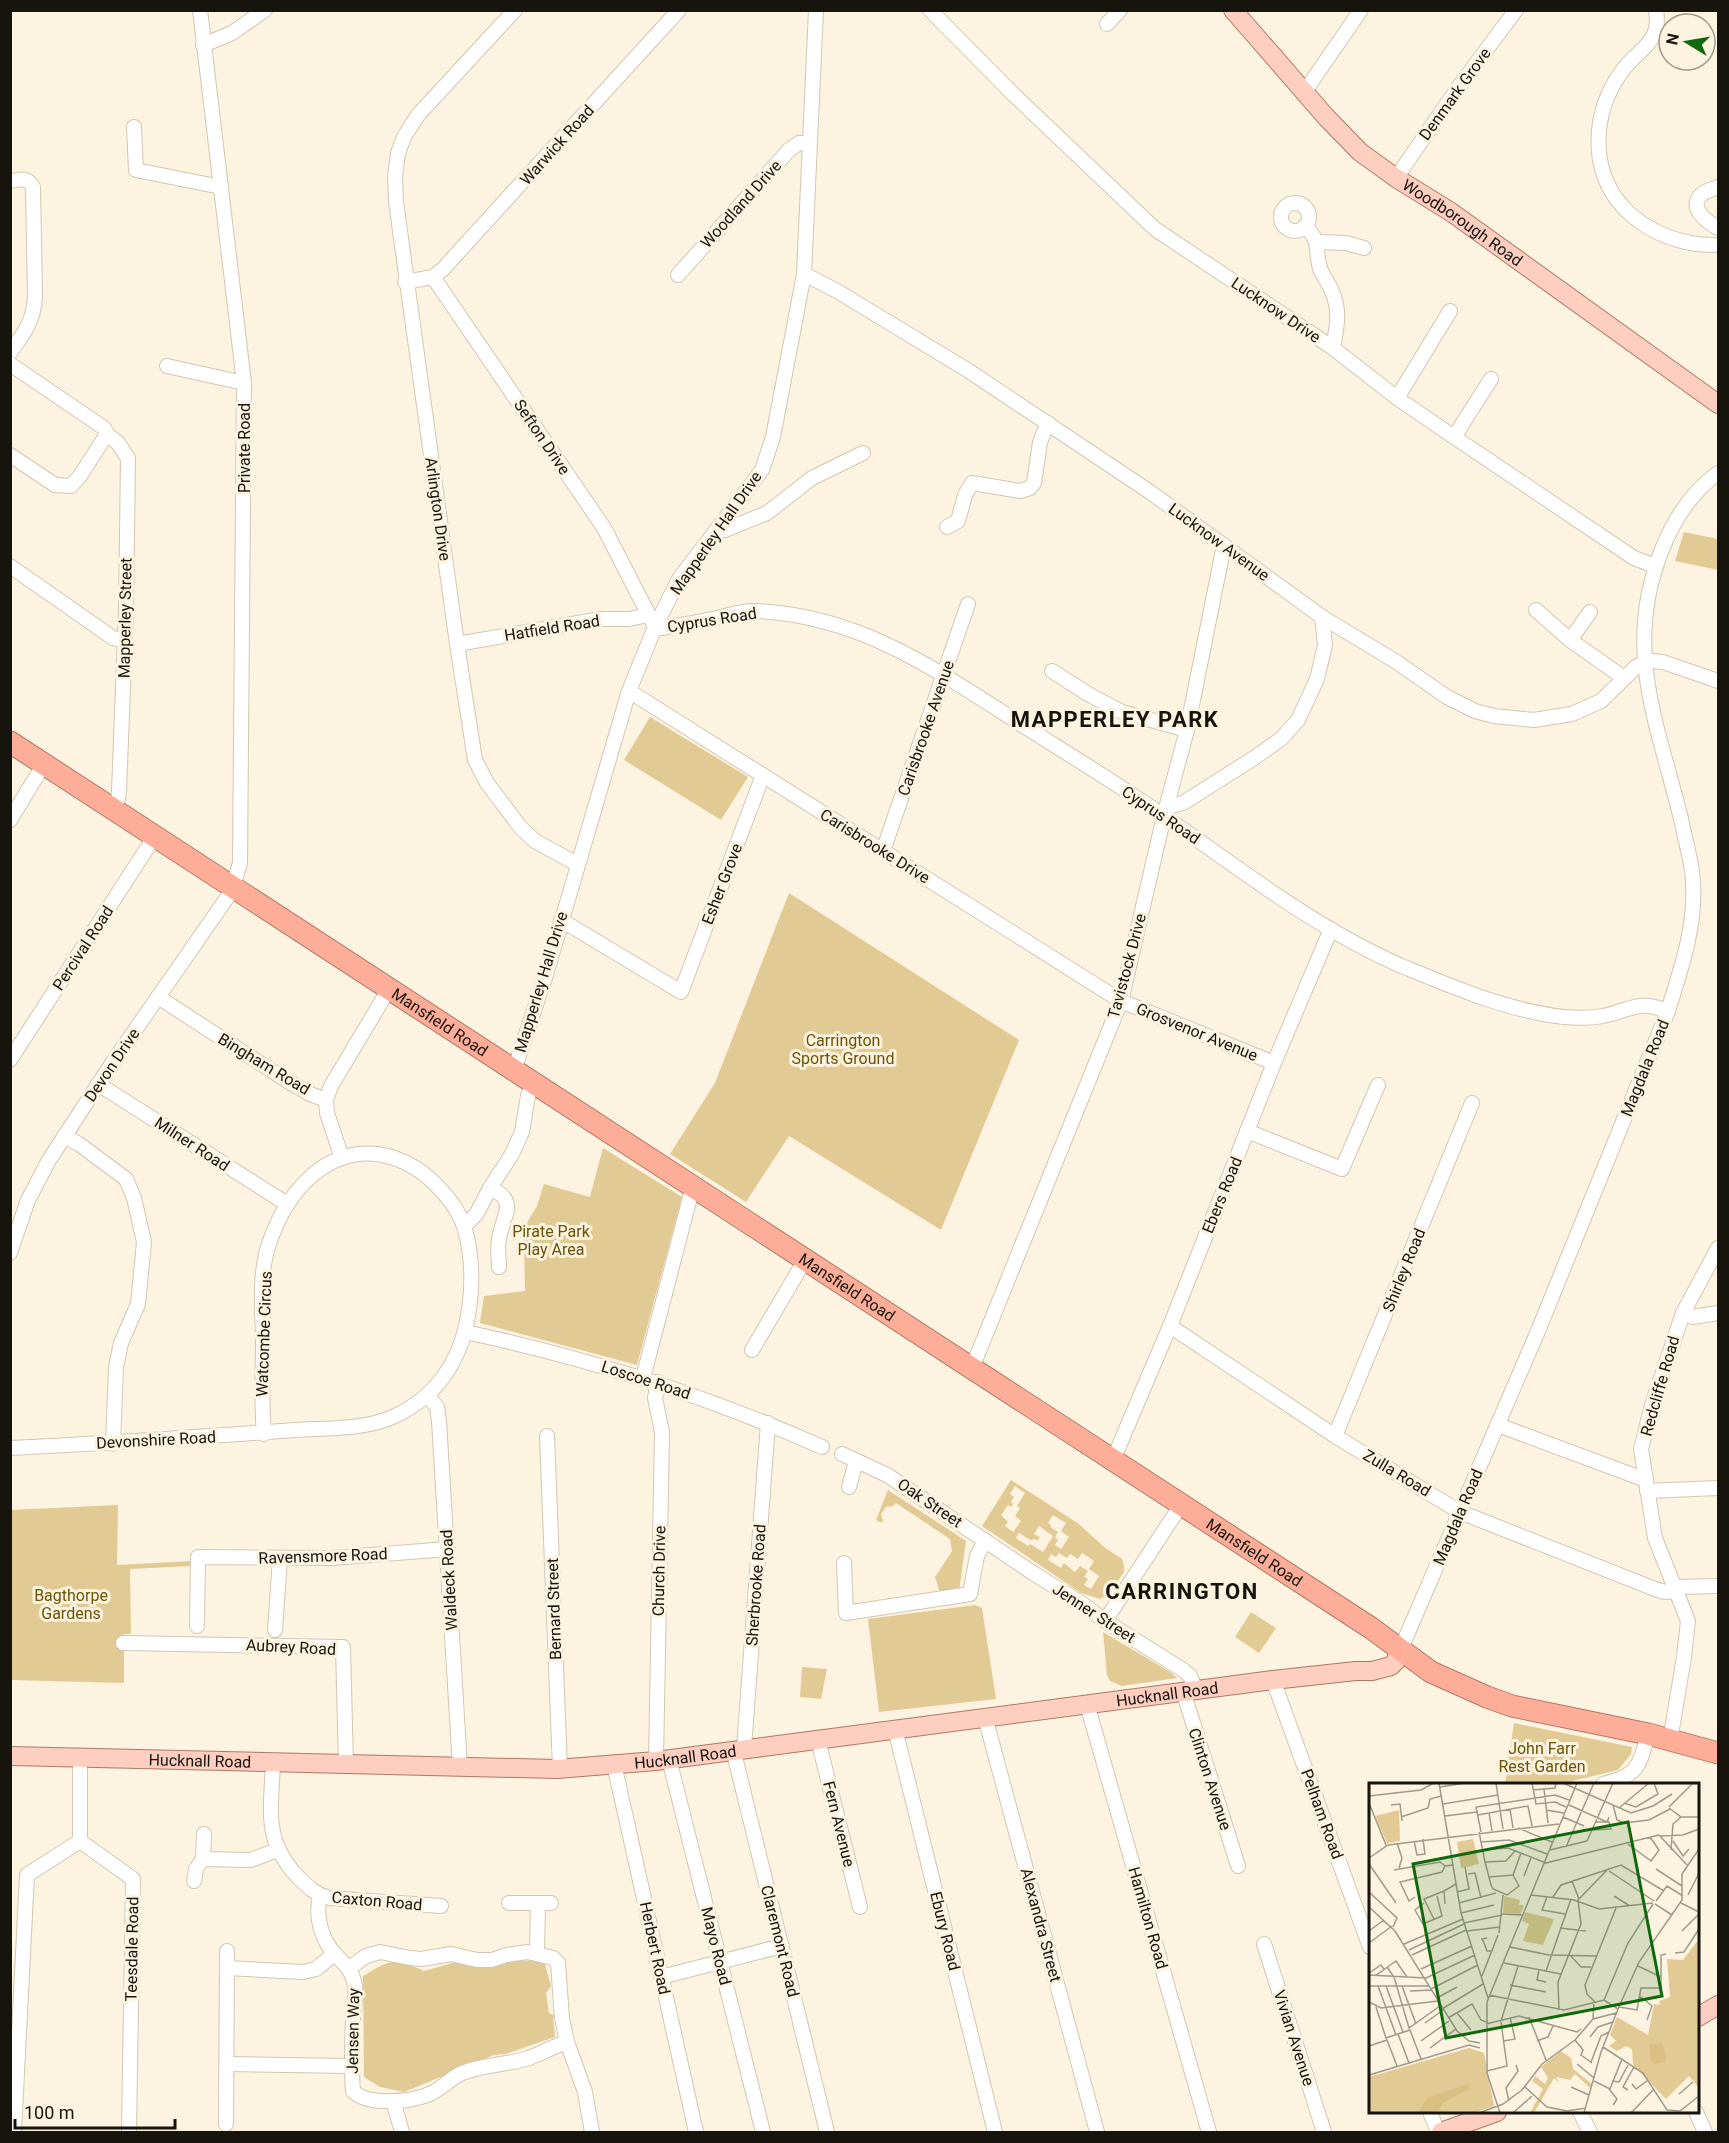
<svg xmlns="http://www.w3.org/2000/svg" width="1729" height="2143" font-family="Roboto,sans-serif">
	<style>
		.green { fill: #e2ca95; fill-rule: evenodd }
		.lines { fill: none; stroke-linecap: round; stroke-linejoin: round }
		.minor-casing { stroke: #d0c7b4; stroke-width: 16 }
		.major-casing { stroke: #ad7867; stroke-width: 20 }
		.highway-casing { stroke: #ad7867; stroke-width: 23 }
		.minor { stroke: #fff; stroke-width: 14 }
		.major { stroke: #fecec1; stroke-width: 18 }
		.highway { stroke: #feae98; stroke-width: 21 }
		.labels { text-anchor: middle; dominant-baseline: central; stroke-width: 6; stroke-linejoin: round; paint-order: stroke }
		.street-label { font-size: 16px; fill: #17140d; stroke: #fcf3e0 }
		.park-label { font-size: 16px; fill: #6c5204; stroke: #fcf3e0 }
		.district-label { font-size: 22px; font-weight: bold; letter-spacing: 1.5px; fill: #17140d; stroke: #fcf3e0 }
		.inset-road { fill: none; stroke: #a09a8c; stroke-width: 1.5 }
		.view { fill: #10680d; fill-opacity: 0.15; stroke: #10680d; stroke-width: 3 }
		.inset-edge { fill: none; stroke: #17140d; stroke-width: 3 }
	</style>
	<rect width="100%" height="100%" fill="#fcf3e0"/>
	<!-- green -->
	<g class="green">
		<path d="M1684 532 1718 539V570L1675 561Z"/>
		<path d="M650 717 748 777 721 820 624 760Z"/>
		<path d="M789 893 1019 1040 941 1230 789 1136 746 1202 670 1154 715 1083Z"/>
		<path d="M603 1148 682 1197 637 1365 480 1323 484 1296 525 1291 524 1238 528 1221 537 1206 544 1184 590 1197Z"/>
		<path d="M1011 1480 1079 1524 1104 1547 1122 1559 1124 1565V1572L1109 1594 1100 1599 1081 1593 982 1526ZM1015 1486 1025 1493 1017 1506 1020 1508 1015 1516 1021 1521 1013 1532 1005 1526 1008 1522 1001 1515 1008 1505 1011 1507 1013 1504 1011 1501 1014 1497 1010 1494ZM1053 1515 1066 1523 1061 1531 1069 1537 1061 1549 1055 1545 1058 1540 1055 1537 1058 1532 1050 1527 1051 1525 1048 1523ZM1039 1526 1053 1536 1043 1552 1030 1544 1028 1546 1016 1538 1019 1533 1032 1541 1034 1538 1037 1541 1040 1537 1034 1534ZM1059 1553 1067 1558 1070 1554 1078 1559 1082 1553 1094 1561 1089 1569 1099 1576 1091 1589 1084 1585 1088 1579 1084 1577 1088 1571 1080 1566 1075 1572 1064 1563 1061 1568 1048 1560 1051 1554 1056 1557Z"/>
		<path d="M888 1490 966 1541 959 1591 940 1593 935 1577 952 1551 950 1539 896 1503 893 1506 886 1507 881 1514 883 1521 882 1523 876 1520Z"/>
		<path d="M118 1505 117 1565 192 1561V1566L130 1569 131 1634H124V1683L11 1680 10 1510Z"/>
		<path d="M975 1605 982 1608 996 1699 879 1712 868 1619Z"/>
		<path d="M1251 1612 1276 1628 1259 1653 1235 1637Z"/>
		<path d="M1103 1632 1170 1672 1177 1678 1122 1686 1110 1681 1107 1675Z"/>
		<path d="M802 1667 827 1669 821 1699 800 1697Z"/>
		<path d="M1514 1723 1632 1747 1631 1754 1618 1770 1560 1784H1505Z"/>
		<path d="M538 1957 544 1961 551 1986 546 1993 549 2013 557 2017 553 2018 555 2037 506 2054 494 2055 404 2092 380 2087 364 2077 363 1976C392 1959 394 1957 424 1971L456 1962 482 1966 502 1960 526 1961Z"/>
	</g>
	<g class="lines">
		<!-- minor casing -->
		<g class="minor-casing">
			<g id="minor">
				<path d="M515 10 418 115 404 137 398 153 395 176 396 202 457 644 475 760 487 783 521 828 535 841 577 864"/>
				<path d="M930 10 1012 93 1155 229 1333 348 1397 398 1454 437 1634 558 1655 566"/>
				<path d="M1656 10C1662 43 1639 48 1622 71 1593 111 1588 168 1623 207 1647 233 1683 246 1718 245"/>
				<path d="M1107 24 1120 10"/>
				<path d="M203 45 232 33 265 10"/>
				<path d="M1305 91 1361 10"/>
				<path d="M134 127 136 170 221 187"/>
				<path d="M1396 178 1458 88 1516 10"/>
				<path d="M10 181C20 179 28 177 33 187L35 296C34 321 24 333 10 353"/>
				<path d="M1718 187C1713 189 1705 191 1701 195 1687 208 1709 223 1718 228"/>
				<circle cx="1295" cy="217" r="14"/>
				<path d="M1305 226C1320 241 1315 245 1319 264 1320 273 1327 280 1331 289 1341 311 1337 325 1333 348"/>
				<path d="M1317 242 1346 243 1364 248"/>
				<path d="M804 274 837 291 969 371 1150 492 1322 617 1395 661 1447 697 1475 711 1494 716 1534 720 1572 714 1601 701 1637 666 1651 661 1663 662 1718 681"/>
				<path d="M678 275 789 150 799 143H809"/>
				<path d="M433 277 443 269 679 10"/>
				<path d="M405 282 433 277 604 528 655 627 662 628C681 625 699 622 717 618 730 615 743 610 756 611 859 616 932 667 1016 721 1068 754 1121 786 1171 821 1245 873 1320 931 1404 967 1455 988 1509 1011 1564 1017 1576 1018 1592 1018 1603 1016 1632 1010 1637 999 1668 1011"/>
				<path d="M10 364 104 428 107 434 118 443 128 458 126 611 119 791 118 799 112 808"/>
				<path d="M167 366 244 383"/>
				<path d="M1397 398 1450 311"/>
				<path d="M1454 437 1491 379"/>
				<path d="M10 455 55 485 71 486 80 476 107 434"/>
				<path d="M947 527 958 521 965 495 972 483 1020 491 1030 488 1034 483 1040 442 1048 423"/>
				<path d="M717 530H725L767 513 812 478 863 453"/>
				<path d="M10 566 113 638 125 641"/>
				<path d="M1536 610 1570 640 1624 678"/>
				<path d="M1570 640 1590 612"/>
				<path d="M457 644 601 619H629L648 615"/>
				<path d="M1052 671 1088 694 1122 712 1187 730"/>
				<path d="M629 691 1121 1001 1274 1063"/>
				<path d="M1167 807 1183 803 1254 758 1281 739 1298 720 1317 679 1325 645 1322 617"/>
				<path d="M10 820 44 764"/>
				<path d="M883 851 968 604"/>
				<path d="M561 920 681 992 763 775"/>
				<path d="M158 997 286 1080 310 1094 326 1100"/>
				<path d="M10 1060 155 836"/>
				<path d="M514 1070 545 978 629 691 655 627 679 579 762 470 773 437 804 274 816 10"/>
				<path d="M98 1084 287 1204"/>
				<path d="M1247 1131 1342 1169 1378 1085"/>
				<path d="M64 1136 79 1144 126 1179 134 1198 144 1242 138 1304 121 1343 116 1367 113 1444"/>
				<path d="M342 1158 327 1113 326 1100 331 1086 389 989"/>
				<path d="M490 1188C519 1201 503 1214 499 1239 497 1248 499 1258 499 1267"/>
				<path d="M463 1224 470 1221 477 1213 490 1188 512 1154 522 1132 528 1096 534 1083"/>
				<path d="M10 1253 28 1200 49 1160 115 1059 229 895 233 887 240 863 244 383 200 10"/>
				<path d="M1683 1313 1693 1317 1718 1313"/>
				<path d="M1170 1326 1335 1436 1460 1512 1655 1589 1665 1592 1677 1591"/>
				<path d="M465 1332C588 1358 707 1396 822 1447"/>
				<path d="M752 1350 805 1260"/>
				<path d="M972 1368 1121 1001 1164 816 1187 730 1224 545"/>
				<path d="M643 1378 693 1186"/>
				<path d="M428 1396 437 1407 439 1421 460 1767"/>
				<path d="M1498 1425 1646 1480"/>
				<path d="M547 1436 560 1769"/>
				<path d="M1335 1436 1472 1103"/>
				<path d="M10 1448C105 1444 200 1437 295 1430 327 1428 365 1430 395 1416 437 1396 460 1362 468 1316 473 1286 473 1256 464 1226 458 1209 443 1191 430 1179 414 1165 398 1157 377 1154 323 1148 286 1195 270 1241 259 1270 262 1307 263 1337 263 1370 261 1402 264 1434"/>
				<path d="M842 1454 887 1475 1033 1573 1084 1605 1105 1621 1183 1670 1190 1676 1196 1690"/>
				<path d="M1113 1460 1170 1326 1274 1063 1331 929"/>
				<path d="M849 1487 856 1461"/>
				<path d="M1647 1491 1718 1488"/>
				<path d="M844 1563 846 1613 970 1594 977 1556 985 1541"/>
				<path d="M1675 1587 1718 1586"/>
				<path d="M1105 1621 1181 1505"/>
				<path d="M197 1626 198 1557 332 1558 448 1549"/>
				<path d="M275 1630 280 1558"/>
				<path d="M123 1643 343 1647 346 1765"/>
				<path d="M1400 1651 1538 1331 1668 1011C1681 969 1696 926 1693 882 1692 861 1685 840 1681 819 1658 724 1623 650 1661 552 1673 521 1690 493 1718 473"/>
				<path d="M1273 1680 1370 1947"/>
				<path d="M1183 1691 1238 1866"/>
				<path d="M1087 1704 1209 2132"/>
				<path d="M985 1717 1097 2132"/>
				<path d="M895 1729 995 2132"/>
				<path d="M818 1740 860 1907"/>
				<path d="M1670 1741 1684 1657 1688 1621 1655 1538 1641 1449 1652 1405 1683 1313 1718 1248"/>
				<path d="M744 1748 768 1423"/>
				<path d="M733 1749 827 2132"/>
				<path d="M80 1758V1841L133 1879 129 2132"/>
				<path d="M669 1759 763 2132"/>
				<path d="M656 1761 662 1432 655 1398 658 1382"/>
				<path d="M273 1764C271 1811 263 1841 299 1878 309 1888 316 1895 330 1898L441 1906"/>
				<path d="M614 1764 696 2132"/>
				<path d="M1603 1784C1638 1776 1639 1767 1648 1734"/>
				<path d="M203 1859 251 1860 277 1850"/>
				<path d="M194 1881 196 1869 203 1859 204 1834"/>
				<path d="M320 1896C315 1916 321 1940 336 1955 344 1964 351 1969 354 1981 357 1992 354 2006 353 2018 352 2042 351 2067 353 2091 367 2106 409 2102 427 2095 440 2091 450 2078 462 2073 484 2064 508 2065 529 2058 542 2053 554 2046 567 2042"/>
				<path d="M509 1903H551"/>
				<path d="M1264 1944 1324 2132"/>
				<path d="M537 1953 538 1903"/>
				<path d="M227 1968 303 1972 316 1969 334 1954"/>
				<path d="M349 1968 366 1956 380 1952 410 1958 422 1959 451 1954 477 1960H492L506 1955 528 1952 553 1958 558 1963 562 2018 567 2042 585 2092 592 2132"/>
				<path d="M661 1977 782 1946"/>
				<path d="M228 2064 351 2066"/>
				<path d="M393 2101 402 2132"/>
				<path d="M1430 2112 1438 2132"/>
				<path d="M1580 2112 1590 2132"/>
				<path d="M1696 2112 1705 2132"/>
				<path d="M226 2124 227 1951"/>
				<path d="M14 2132 27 1875 80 1841"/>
			</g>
		</g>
		<!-- major casing -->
		<g class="major-casing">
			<g id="major">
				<path id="s1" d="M1233 10 1326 117 1360 152 1396 178 1451 212 1718 404"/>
				<path id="s2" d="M10 1756 557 1769 656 1761 1273 1680 1356 1671H1372L1391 1666 1395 1662 1400 1651"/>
				<path d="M1698 2017 1718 2005"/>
				<path d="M1441 2132 1497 2112"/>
			</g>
		</g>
		<!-- highway casing -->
		<g class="highway-casing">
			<g id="highway">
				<path id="s3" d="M10 742 1371 1628 1431 1672 1487 1697 1512 1706 1648 1734 1718 1753"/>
			</g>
		</g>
		<!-- minor -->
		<use href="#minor" class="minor"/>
		<!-- major -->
		<use href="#major" class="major"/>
		<!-- highway -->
		<use href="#highway" class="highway"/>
	</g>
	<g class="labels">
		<!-- street labels -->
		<g class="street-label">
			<text transform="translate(1455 94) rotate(-54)">Denmark Grove</text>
			<text transform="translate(557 145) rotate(-48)">Warwick Road</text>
			<text transform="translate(741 204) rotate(-48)">Woodland Drive</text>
			<text stroke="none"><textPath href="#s1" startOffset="315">Woodborough Road</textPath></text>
			<text transform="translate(1276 310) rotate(34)">Lucknow Drive</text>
			<text transform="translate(542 437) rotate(56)">Sefton Drive</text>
			<text transform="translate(244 448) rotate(-90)">Private Road</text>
			<text transform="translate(438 509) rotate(82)">Arlington Drive</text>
			<text transform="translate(716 533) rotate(-55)">Mapperley Hall Drive</text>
			<text transform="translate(1219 542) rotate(36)">Lucknow Avenue</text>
			<text transform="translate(125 618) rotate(-89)">Mapperley Street</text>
			<text transform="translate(712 620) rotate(-9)">Cyprus Road</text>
			<text transform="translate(552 628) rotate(-9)">Hatfield Road</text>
			<text transform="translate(926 728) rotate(-71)">Carisbrooke Avenue</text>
			<text transform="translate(1161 815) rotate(34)">Cyprus Road</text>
			<text transform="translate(875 846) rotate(32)">Carisbrooke Drive</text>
			<text transform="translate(722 884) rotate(-69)">Esher Grove</text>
			<text transform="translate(83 948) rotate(-57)">Percival Road</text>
			<text transform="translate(1127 966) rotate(-75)">Tavistock Drive</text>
			<text transform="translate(541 982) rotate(-73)">Mapperley Hall Drive</text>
			<text stroke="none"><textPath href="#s3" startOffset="513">Mansfield Road</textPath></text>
			<text transform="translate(1197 1032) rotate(22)">Grosvenor Avenue</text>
			<text transform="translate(264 1064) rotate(31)">Bingham Road</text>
			<text transform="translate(112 1065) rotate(-56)">Devon Drive</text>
			<text transform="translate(1645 1068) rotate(-68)">Magdala Road</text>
			<text transform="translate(192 1144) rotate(33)">Milner Road</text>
			<text transform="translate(1222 1195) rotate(-68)">Ebers Road</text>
			<text transform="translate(1404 1270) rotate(-68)">Shirley Road</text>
			<text stroke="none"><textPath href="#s3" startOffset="999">Mansfield Road</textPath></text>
			<text transform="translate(264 1334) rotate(-88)">Watcombe Circus</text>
			<text transform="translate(646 1380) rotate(18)">Loscoe Road</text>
			<text transform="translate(1660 1386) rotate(-74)">Redcliffe Road</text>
			<text transform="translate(156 1440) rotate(-3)">Devonshire Road</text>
			<text transform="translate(1397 1473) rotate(31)">Zulla Road</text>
			<text transform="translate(930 1503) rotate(34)">Oak Street</text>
			<text transform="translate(1458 1517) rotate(-67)">Magdala Road</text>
			<text stroke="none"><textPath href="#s3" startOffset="1485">Mansfield Road</textPath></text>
			<text transform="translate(323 1556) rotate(-2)">Ravensmore Road</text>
			<text transform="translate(659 1571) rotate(-89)">Church Drive</text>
			<text transform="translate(449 1580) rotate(-93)">Waldeck Road</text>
			<text transform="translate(756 1585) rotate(-86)">Sherbrooke Road</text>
			<text transform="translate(554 1609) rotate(-92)">Bernard Street</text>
			<text transform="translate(1094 1613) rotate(33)">Jenner Street</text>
			<text transform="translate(291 1647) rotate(3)">Aubrey Road</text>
			<text stroke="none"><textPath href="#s2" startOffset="1162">Hucknall Road</textPath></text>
			<text stroke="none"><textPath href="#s2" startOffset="676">Hucknall Road</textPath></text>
			<text stroke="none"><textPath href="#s2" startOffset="190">Hucknall Road</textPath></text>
			<text transform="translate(1210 1779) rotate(72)">Clinton Avenue</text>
			<text transform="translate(1322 1814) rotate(70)">Pelham Road</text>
			<text transform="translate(839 1824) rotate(76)">Fern Avenue</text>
			<text transform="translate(377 1901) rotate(5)">Caxton Road</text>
			<text transform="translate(1148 1918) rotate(74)">Hamilton Road</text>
			<text transform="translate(1041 1925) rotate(75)">Alexandra Street</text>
			<text transform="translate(945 1931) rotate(76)">Ebury Road</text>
			<text transform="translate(780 1941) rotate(76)">Claremont Road</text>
			<text transform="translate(716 1946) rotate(76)">Mayo Road</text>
			<text transform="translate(655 1948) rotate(78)">Herbert Road</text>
			<text transform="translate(132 1949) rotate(-89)">Teesdale Road</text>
			<text transform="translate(353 2031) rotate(-89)">Jensen Way</text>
			<text transform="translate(1294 2038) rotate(72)">Vivian Avenue</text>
		</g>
		<!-- park labels -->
		<g class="park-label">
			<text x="843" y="1040">Carrington<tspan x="843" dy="18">Sports Ground</tspan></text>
			<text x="551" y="1231">Pirate Park<tspan x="551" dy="18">Play Area</tspan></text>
			<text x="71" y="1595">Bagthorpe<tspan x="71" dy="18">Gardens</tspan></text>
			<text x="1542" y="1748">John Farr<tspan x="1542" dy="18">Rest Garden</tspan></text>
		</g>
		<!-- district labels -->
		<g class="district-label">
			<text x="1115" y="719">MAPPERLEY PARK</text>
			<text x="1182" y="1591">CARRINGTON</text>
		</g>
	</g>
	<!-- overview -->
	<g transform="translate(1369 1783)">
		<rect width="330" height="330" fill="#fcf3e0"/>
		<path d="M30 27 31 58 18 60 6 33ZM104 56 110 81 104 82 105 89 104 83 92 85 88 59ZM135 113 151 117 150 122H155L152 131 134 130ZM156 129 185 136 174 162 154 158 160 141 153 138ZM330 156V305L320 293 297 316 264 282 263 266 257 263 248 268 240 263 247 258 241 252 248 234 279 252 285 221 291 222 290 218 301 214 298 176 314 177ZM100 265 115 270 125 323 105 330H0V294ZM192 268 202 275 204 286 223 301 221 305 206 291 201 297 187 294 190 300 185 295 165 330H161L174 306 163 298 166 293 176 301 179 295 172 284Z" fill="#e2ca95"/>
		<path d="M294 260 297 279 286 281 282 278 280 261ZM99 301 101 305 74 320 68 330H49L58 315Z" fill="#dabf83"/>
		<path class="inset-road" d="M70 0 92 130 119 215M127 0 134 46M163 0 167 21 186 19 197 24M194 0 262 30 284 23 303 11M71 4 96 0M175 6 179 40M164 7 186 5 187 0M0 13 52 7 65 0M0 20 17 62M255 20 267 24 289 11 285 0M74 21 129 12M22 22 31 21 33 38M200 22 238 39 240 34M244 22 248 37 255 40 280 37 301 26M300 24 324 0M250 25 280 0M300 25 312 34H330M141 26 144 45M177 27 195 30M120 30 123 48M109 32 159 23 163 43M76 33 108 29M32 34 59 25 61 16 72 13M194 34 215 43M149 45 183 59M223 47 242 46 240 39H226M110 49 116 79 120 94 122 102 124 106 138 112 150 103 144 92 120 94M112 49 107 24 186 12 200 17M290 52 318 82M291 53 314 52 330 46M45 58 48 72 56 71 54 56M218 58 244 0M304 58 314 73 320 66M112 59 140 57 178 71M28 60 33 75 30 85M259 61 282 78 290 67 281 54M197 64 225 0M113 67 139 65 177 80 290 52M181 67 218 58M302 67 304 41 312 34M0 75 19 62 190 41M116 79 137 78 146 68M0 81 27 120M287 86 313 103M25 87 71 79 76 83M240 88 285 118M99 91 106 90 112 115M144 92 152 70M155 93 162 75M203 98 210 116M0 109 28 135 24 144M88 109 100 106 96 84M162 112 205 117 230 126 284 120M319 112 330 90M245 113 261 123M46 114 40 118 31 99 73 89 76 83 84 82M178 114 173 127 196 131M184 114 192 102 252 82 295 108M287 118 298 103 314 113M55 120 46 127 54 141 73 133 68 113M90 120 127 110M312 120 330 129M76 121 75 108 87 101M286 121 303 132M0 124 26 148 88 248 100 258 111 260M92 130 125 122M133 131 153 132M65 136 55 116 75 108M95 140 133 132M191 145 217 148M0 148 15 137M98 148 131 144M313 148 330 131M130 150 134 112M118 155 113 156 115 160 118 168H123M0 160 23 143M35 161 94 136M141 164 180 172 228 173M40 167 95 141M306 170 315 169 330 146M43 172 97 147M201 172 212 184H222M135 180 192 191M269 183 292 194M18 184 25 194 40 245 71 223M52 186 103 163M170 187 168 197 177 199M177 188 202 116M0 190 12 182 15 186M0 192 57 195 106 172M6 193 27 178 38 194M113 193 129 152M141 202 177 209M0 203H60M9 203 27 252M17 203 34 249M33 203 47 241M62 206 109 182M41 208 63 207M120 212 195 227 235 217 249 226M68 215 88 204M235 217 259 160 284 121M269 218 272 214 283 223 278 237M0 219 12 225 69 218M7 224 17 255 41 247 52 276M250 224 268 227 272 205H292V172L297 171M73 226 114 201M190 227 189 199 212 141 209 117 239 86M88 230 102 247M160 234 177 277M79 235 103 221 112 237 117 239M224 236 225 218 218 211 216 202 247 125M132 238 149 183M56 240 74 227M117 241 150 233 208 249 212 246M29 251 40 280M221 254 229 244 244 239M206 257 214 267 212 272 223 280M52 258 80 238M135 258 146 256 141 234M168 258 179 254 184 243M0 263 18 257 28 283M234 264 274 290 298 327 311 328 330 313M61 265 87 246M222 279 232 253 240 249M208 281 225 295M118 288 138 283 132 239M0 292 100 262 111 265M225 298 241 306 253 276M243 298 250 299 259 282M263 301 267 306 279 297M156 304 178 324 198 328 217 325M202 304 220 312M240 306 248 316 244 322M259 307 254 304 265 284M310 311 324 299M140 318 137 305 149 288 147 282M110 330 134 321 153 307 173 281 206 257 224 236 247 230M131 330 118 290V219L208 0M144 330 163 313M215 330 232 269 249 226 270 179 313 117V91L330 66M262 330 284 307"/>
		<path class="view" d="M259 39 293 213 77 255 44 81Z"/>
		<rect width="330" height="330" class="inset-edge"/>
	</g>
	<!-- border -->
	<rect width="1729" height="2143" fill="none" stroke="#17140d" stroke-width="24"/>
	<!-- north arrow -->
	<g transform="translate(1687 42) rotate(281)"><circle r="28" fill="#fcf3e0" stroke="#a09a8c" stroke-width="1.5"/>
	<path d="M0-4.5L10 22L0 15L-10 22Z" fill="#10680d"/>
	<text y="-9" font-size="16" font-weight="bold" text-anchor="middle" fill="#17140d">N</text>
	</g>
	<!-- scale -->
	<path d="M15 2119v9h160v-9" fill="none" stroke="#17140d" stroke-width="3"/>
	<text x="24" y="2119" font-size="18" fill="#17140d" stroke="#fcf3e0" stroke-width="4.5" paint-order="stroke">100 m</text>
</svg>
